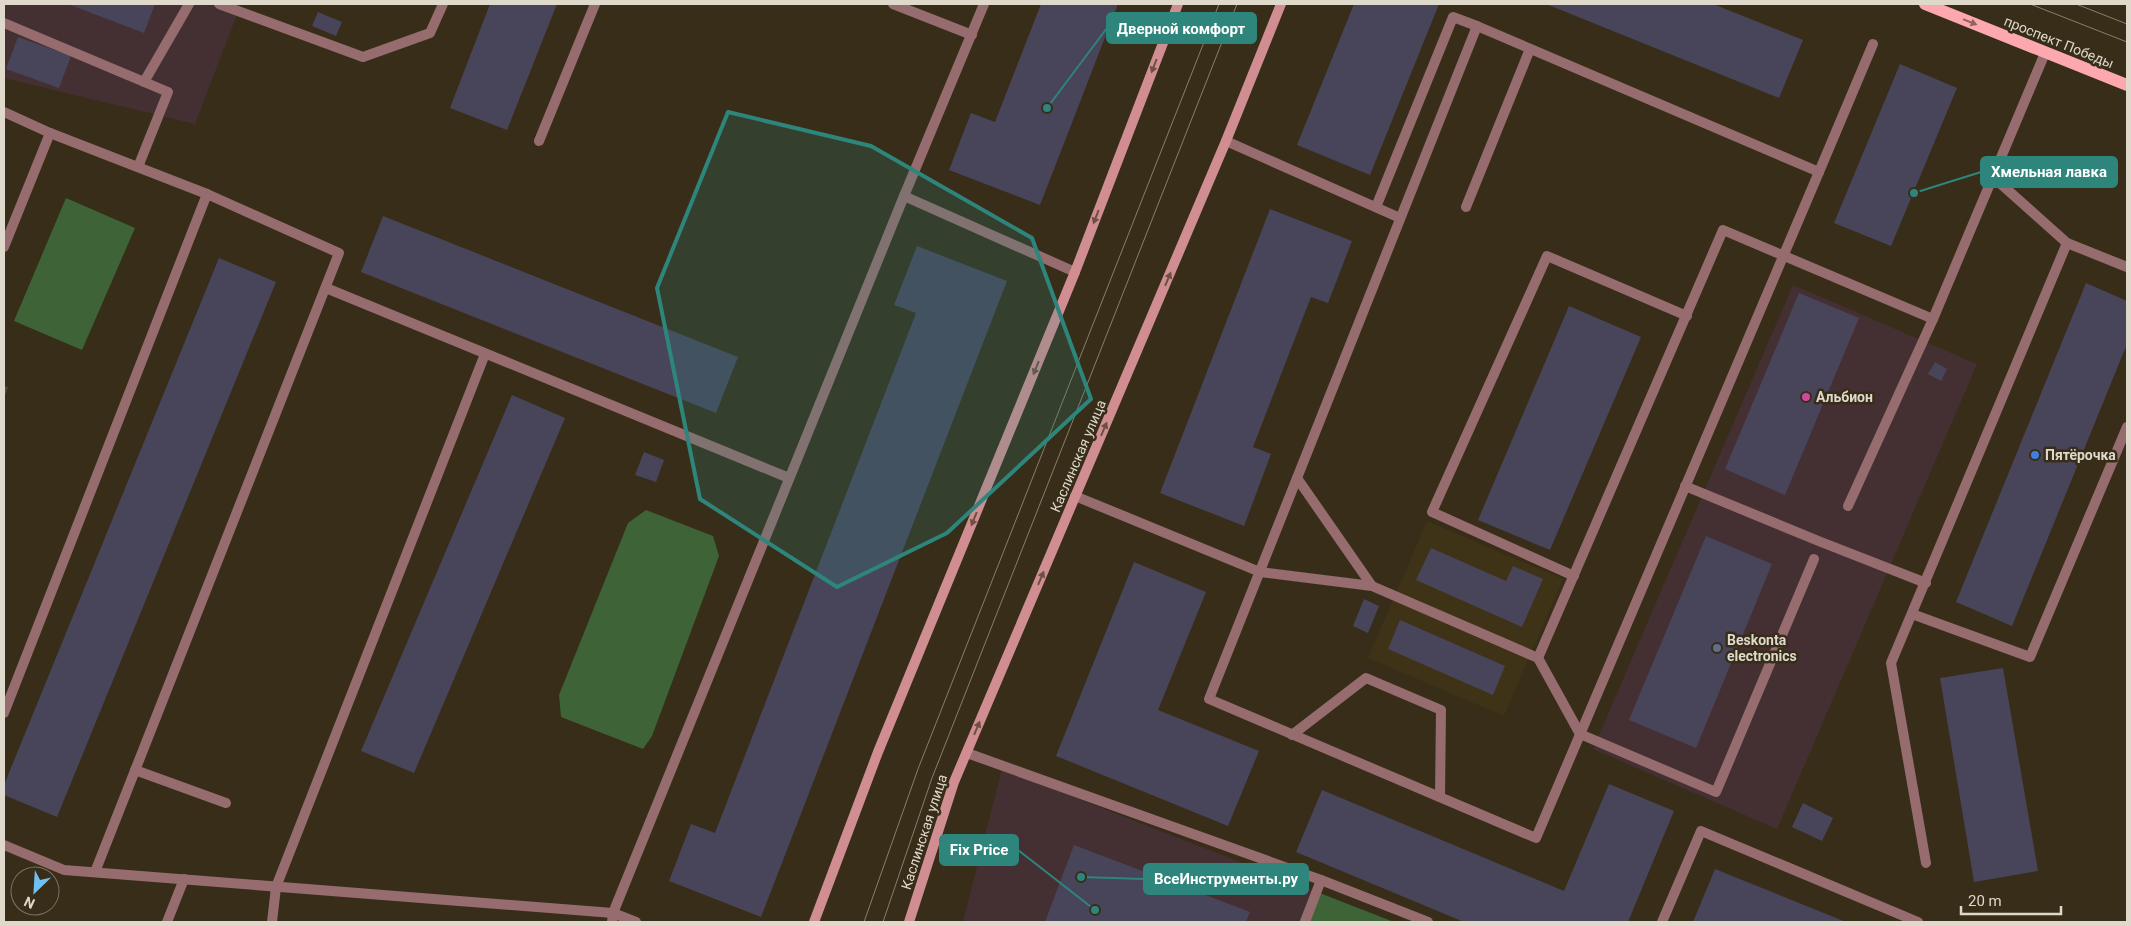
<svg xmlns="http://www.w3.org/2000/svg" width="2131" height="926" font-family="Roboto,sans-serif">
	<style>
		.commercial { fill: #443033 }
		.built { fill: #3f3317 }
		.green { fill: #3e6337 }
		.building { fill: #48455a }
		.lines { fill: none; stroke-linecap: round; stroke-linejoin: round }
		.service { stroke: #966c6f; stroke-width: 10 }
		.minor { stroke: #966c6f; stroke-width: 10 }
		.secondary { stroke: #d08e93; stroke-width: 10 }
		.primary { stroke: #fda8ae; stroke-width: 12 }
		.tram { stroke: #877f6e; stroke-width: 1 }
		.oneway { fill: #90645c }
		.oneway2 { fill: #6d4f44 }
		.marked { fill: #2e857c; fill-opacity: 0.2; stroke: #2e857c; stroke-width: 4; stroke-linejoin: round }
		.hotel-dot { fill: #d1479c; stroke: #372d19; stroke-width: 2 }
		.shop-dot { fill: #3f7fe0; stroke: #372d19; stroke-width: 2 }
		.service-dot { fill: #5c6f8a; stroke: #372d19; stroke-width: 2 }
		.labels { text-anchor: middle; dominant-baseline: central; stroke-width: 5; stroke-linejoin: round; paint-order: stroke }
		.street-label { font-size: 14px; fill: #dfd9cc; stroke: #372d19 }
		.poi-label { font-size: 14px; font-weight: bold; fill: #dfd9cc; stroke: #372d19; text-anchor: start }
		.leader { fill: none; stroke: #2e857c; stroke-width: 2 }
		.callout-dot { fill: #2e857c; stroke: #372d19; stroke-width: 2 }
		.callout { fill: #2e857c; stroke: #2e857c; stroke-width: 2 }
		.callout-label { font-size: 15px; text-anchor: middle; font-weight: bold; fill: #fff }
	</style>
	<rect width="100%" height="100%" fill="#372d19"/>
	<!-- commercial -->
	<g class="commercial">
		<path d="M4 4H241L195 124 4 78Z"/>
		<path d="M1793 285 1977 364 1777 829 1593 749Z"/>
		<path d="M1002 769 1312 890 1299 922H963Z"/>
	</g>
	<!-- built -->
	<path class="built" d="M1427 521 1563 579 1504 716 1368 658Z"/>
	<!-- green -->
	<g class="green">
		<path d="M66 198 135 228 82 350 14 321Z"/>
		<path d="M646 510 713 536 719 556 652 736 643 749 561 717 559 695 628 523Z"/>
		<path d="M1312 890 1394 922H1299Z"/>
	</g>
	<!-- building -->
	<g class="building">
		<path d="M68 4H155L144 33Z"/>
		<path d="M490 4H557L507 130 450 108Z"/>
		<path d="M1041 4H1118L1040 205 949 170 971 113 995 122Z"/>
		<path d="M1354 4H1439L1370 175 1297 145Z"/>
		<path d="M1546 4H1713L1803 40 1779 98Z"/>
		<path d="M318 12 342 22 336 36 312 26Z"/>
		<path d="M18 37 71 56 59 88 6 69Z"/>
		<path d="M1900 64 1957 88 1891 246 1834 223Z"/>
		<path d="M1270 209 1352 241 1328 303 1311 297 1253 447 1271 454 1244 526 1160 493Z"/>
		<path d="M383 216 738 357 716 413 361 272Z"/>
		<path d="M917 246 1007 281 761 917 669 881 691 824 715 833 916 313 894 305Z"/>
		<path d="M219 258 276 282 57 817 4 795V785Z"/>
		<path d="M2086 283 2127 301V344L2012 626 1956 602Z"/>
		<path d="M1799 293 1859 318 1785 495 1725 469Z"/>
		<path d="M1569 306 1641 337 1550 550 1478 520Z"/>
		<path d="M1935 362 1947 369 1941 381 1928 374Z"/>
		<path d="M4 386 8 387 4 398Z"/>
		<path d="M512 395 565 418 414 773 361 751Z"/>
		<path d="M644 452 664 460 656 482 635 475Z"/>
		<path d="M1706 536 1772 564 1696 748 1629 720Z"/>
		<path d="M1431 548 1506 581 1513 566 1543 579 1522 627 1416 580Z"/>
		<path d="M1134 562 1206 592 1158 710 1259 751 1228 826 1056 756Z"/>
		<path d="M1364 599 1379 606 1368 633 1353 626Z"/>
		<path d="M1400 620 1505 666 1493 695 1388 649Z"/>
		<path d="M2003 668 2038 871 1974 882 1940 678Z"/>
		<path d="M1609 784 1674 811 1628 922H1464L1296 852 1322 790 1564 891Z"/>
		<path d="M1803 803 1833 818 1822 841 1792 827Z"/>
		<path d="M1074 845 1250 912 1246 922H1045Z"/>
		<path d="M1715 869 1846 922H1693Z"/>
	</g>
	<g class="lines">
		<!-- service -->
		<g class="service">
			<path d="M219 4 363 57 430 33 443 4"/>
			<path d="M893 4 972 35"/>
			<path d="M4 23 168 92 138 167"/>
			<path d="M1477 26 1819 172 1536 838 1209 699Z"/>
			<path d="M144 82 189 4"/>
			<path d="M4 112 50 133 207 194 339 253 95 872"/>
			<path d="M539 141 595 4"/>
			<path d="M1226 141 1400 218"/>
			<path d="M1819 172 1873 44"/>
			<path d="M1993 177 2067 243 2127 267"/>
			<path d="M904 196 984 4"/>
			<path d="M1376 207 1453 17 1477 26"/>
			<path d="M1466 207 1530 49"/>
			<path d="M4 247 50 133"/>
			<path d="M326 288 789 478"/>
			<path d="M1297 478 1372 586"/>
			<path d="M1685 486 1821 542 1926 583"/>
			<path d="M1075 496 1260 572 1372 586 1538 658 1580 734 1716 792 1814 559"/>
			<path d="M1848 506 1933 319 2045 53"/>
			<path d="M1574 576 1432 512 1547 256 1687 316"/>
			<path d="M1912 614 2030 657 2127 427"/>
			<path d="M1538 658 1723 230 1933 319"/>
			<path d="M4 713 207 194"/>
			<path d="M1292 735 1366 678 1441 710 1440 797"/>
			<path d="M967 753 1321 880 1428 922"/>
			<path d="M135 770 226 803"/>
			<path d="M1926 863 1891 663 2067 243"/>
			<path d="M167 922 184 879"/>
			<path d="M272 922 276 887 485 354"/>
			<path d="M612 922 613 913 904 196 1075 272"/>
			<path d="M1305 922 1321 880"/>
			<path d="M1662 922 1701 831 1918 922"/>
		</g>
		<!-- minor -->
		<path class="minor" d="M4 845 64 870 613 913 636 922"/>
		<!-- secondary -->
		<g class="secondary">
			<path d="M814 922 878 752 1075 272 1178 4"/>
			<path d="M909 922 954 782 1226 141 1281 4"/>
		</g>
		<!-- primary -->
		<path class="primary" d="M1925 4 2127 85"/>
		<!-- tram -->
		<g class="tram">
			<path d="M2030 4 2127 42"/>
			<path d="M2076 4 2127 24"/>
			<path d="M864 922 918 769 1219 4"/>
			<path d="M883 922 932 778 1237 4"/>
		</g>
	</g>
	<!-- one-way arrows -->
	<defs><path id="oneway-solid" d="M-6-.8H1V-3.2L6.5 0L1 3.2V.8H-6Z" transform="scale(1.25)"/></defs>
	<use class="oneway" href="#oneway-solid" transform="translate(1970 22) rotate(22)"/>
	<g class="oneway2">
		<use href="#oneway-solid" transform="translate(1154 66) rotate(111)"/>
		<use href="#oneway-solid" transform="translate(1096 217) rotate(111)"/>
		<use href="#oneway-solid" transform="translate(1168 279) rotate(-67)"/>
		<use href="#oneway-solid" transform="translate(1036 368) rotate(112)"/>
		<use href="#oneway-solid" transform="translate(1104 429) rotate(-67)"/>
		<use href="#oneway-solid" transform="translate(974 519) rotate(112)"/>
		<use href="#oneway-solid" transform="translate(1041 578) rotate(-67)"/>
		<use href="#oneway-solid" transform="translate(977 728) rotate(-67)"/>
	</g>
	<!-- marked area -->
	<path class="marked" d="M728 112 871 146 1032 238 1091 399 947 533 837 587 700 499 657 288Z"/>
	<!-- markers -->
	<circle class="hotel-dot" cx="1806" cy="397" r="5"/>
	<circle class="shop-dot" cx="2035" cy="455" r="5"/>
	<circle class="service-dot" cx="1717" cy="648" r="5"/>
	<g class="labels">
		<!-- street labels -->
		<g class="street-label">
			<text transform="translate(2059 42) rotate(22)">проспект Победы</text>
			<text transform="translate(1078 456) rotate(-67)">Каслинская улица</text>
			<text transform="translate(924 832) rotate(-72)">Каслинская улица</text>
		</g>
		<!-- poi labels -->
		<g class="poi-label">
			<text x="1816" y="397">Альбион</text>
			<text x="2045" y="455">Пятёрочка</text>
			<text x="1727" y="640">Beskonta<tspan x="1727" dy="16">electronics</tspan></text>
		</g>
	</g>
	<!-- callouts -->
	<path class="leader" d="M1047 108L1107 28M1914 193L1981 172M1095 910L1018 850M1081 877L1144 879"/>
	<g class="callout-dot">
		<circle cx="1047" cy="108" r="5"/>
		<circle cx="1914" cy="193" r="5"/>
		<circle cx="1095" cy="910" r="5"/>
		<circle cx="1081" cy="877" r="5"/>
	</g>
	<g class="callout">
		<rect x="1107" y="13" width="149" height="30" rx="5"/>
		<rect x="1981" y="157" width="136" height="30" rx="5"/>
		<rect x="940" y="835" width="78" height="30" rx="5"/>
		<rect x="1144" y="864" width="164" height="30" rx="5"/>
	</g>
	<g class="callout-label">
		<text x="1181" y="34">Дверной комфорт</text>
		<text x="2049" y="177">Хмельная лавка</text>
		<text x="979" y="855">Fix Price</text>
		<text x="1226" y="884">ВсеИнструменты.ру</text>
	</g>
	<!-- border -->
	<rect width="2131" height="926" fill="none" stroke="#dfd9cc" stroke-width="10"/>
	<!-- north arrow -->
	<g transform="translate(35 891) rotate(205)"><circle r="24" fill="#372d19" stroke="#7a7261"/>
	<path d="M0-4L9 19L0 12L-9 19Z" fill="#6dc2f3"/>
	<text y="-8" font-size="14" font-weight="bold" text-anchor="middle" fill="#dfd9cc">N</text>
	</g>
	<!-- scale -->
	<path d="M1961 906v8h100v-8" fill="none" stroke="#dfd9cc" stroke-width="2.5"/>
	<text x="1968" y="906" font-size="15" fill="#dfd9cc" stroke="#372d19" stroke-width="4" paint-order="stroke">20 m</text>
</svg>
